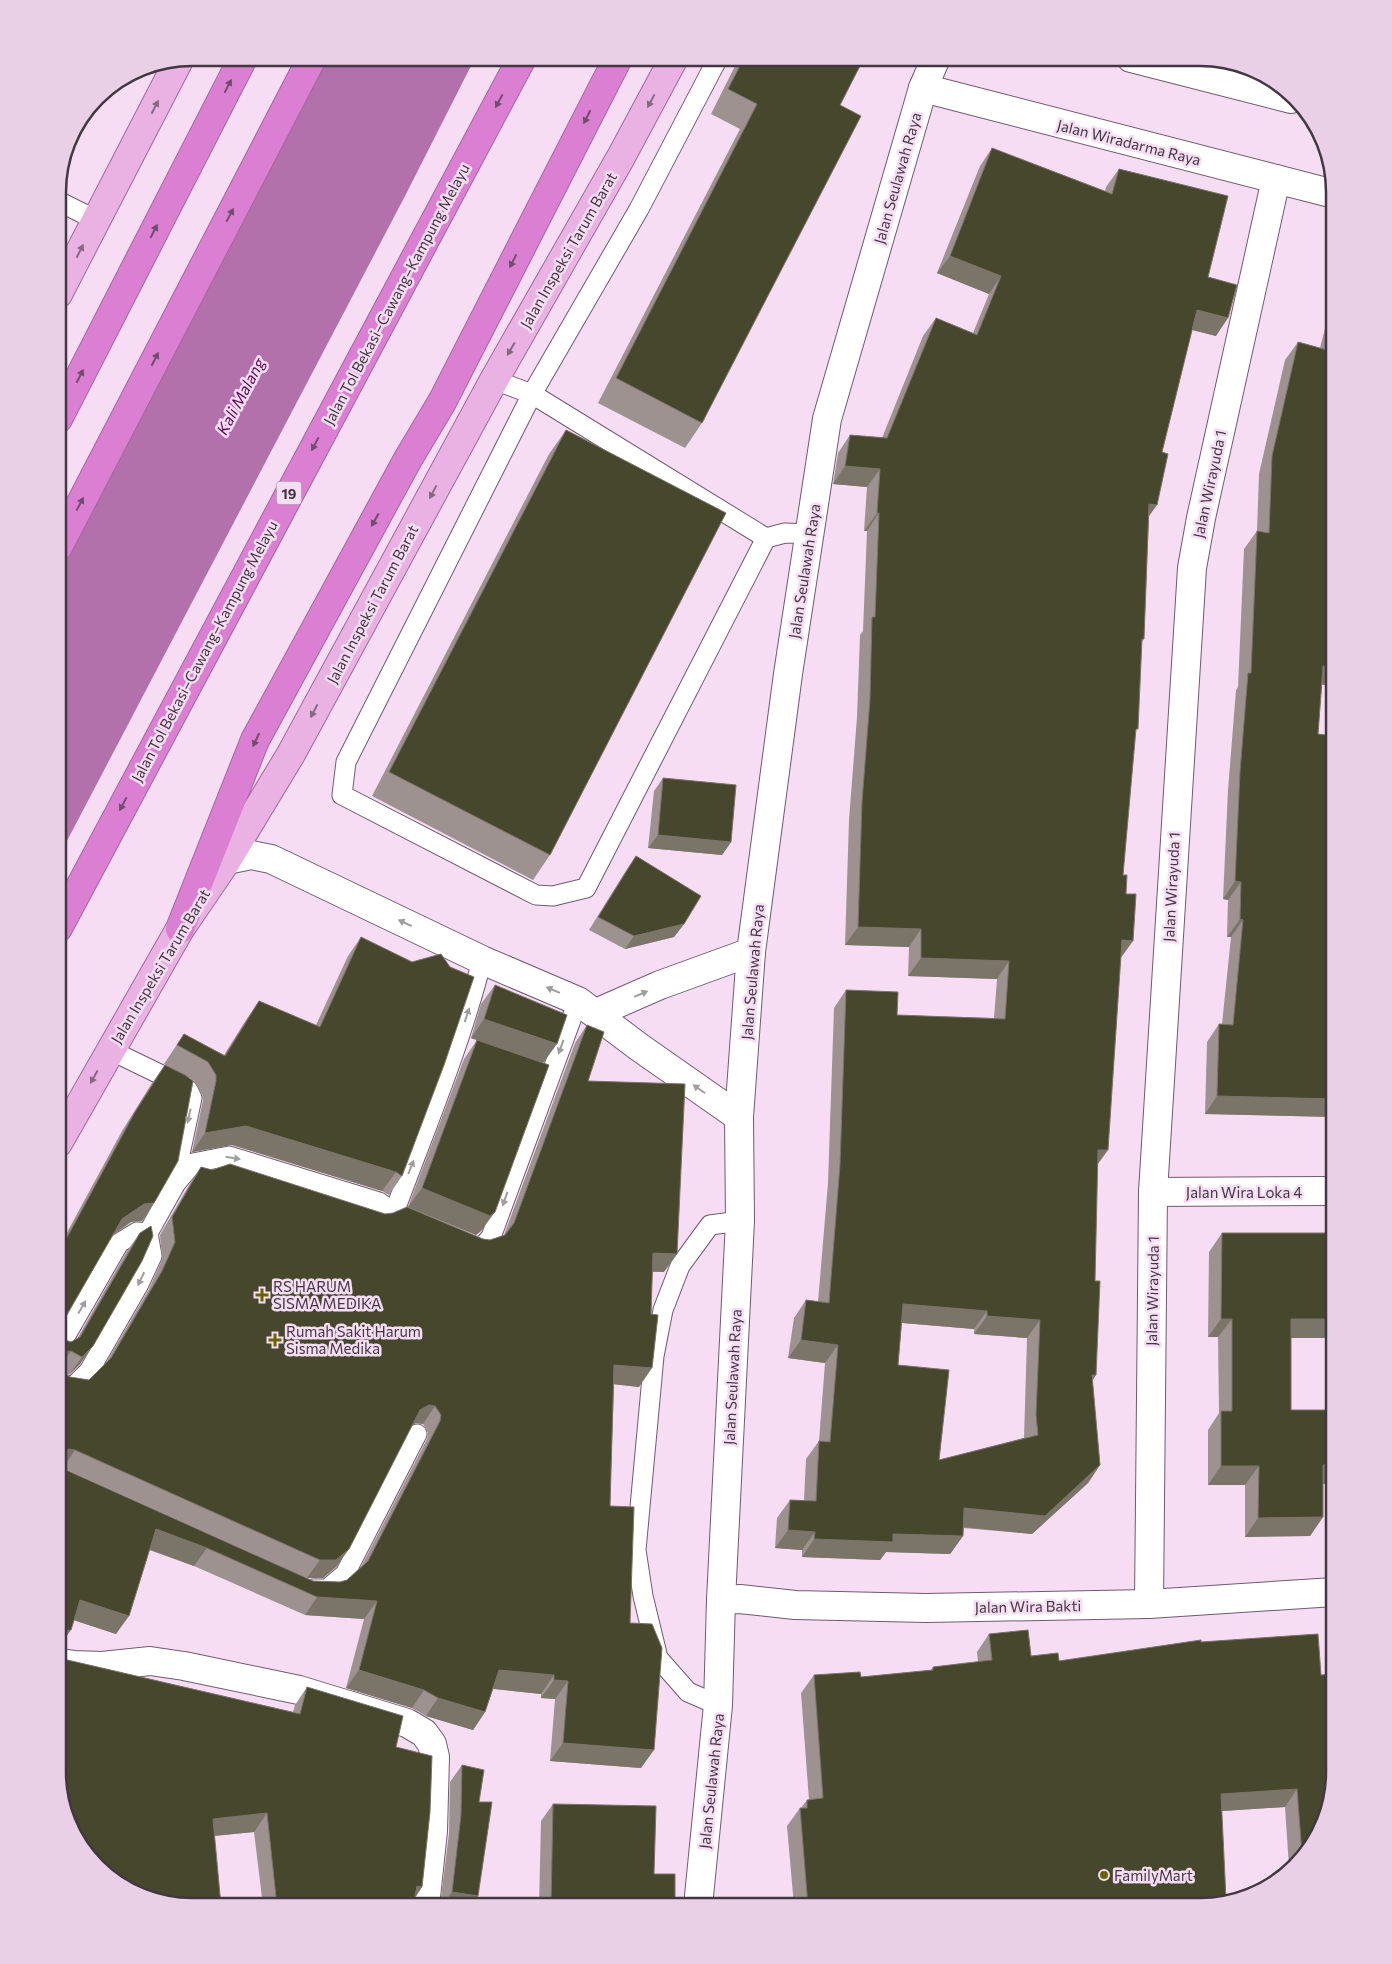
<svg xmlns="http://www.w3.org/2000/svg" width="1392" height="1964" font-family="Commissioner,sans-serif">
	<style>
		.water { fill: #b271ab }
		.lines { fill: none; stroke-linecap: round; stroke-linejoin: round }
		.service-casing { stroke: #705a6e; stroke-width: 21 }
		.minor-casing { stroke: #705a6e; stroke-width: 30 }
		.primary-casing { stroke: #a5669f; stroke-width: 30 }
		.motorway-casing { stroke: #a5669f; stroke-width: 30 }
		.service { stroke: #fff; stroke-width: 19 }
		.minor { stroke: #fff; stroke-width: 28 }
		.primary { stroke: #e9b2e3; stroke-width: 28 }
		.motorway { stroke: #da7fd1; stroke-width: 28 }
		.wall { fill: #9e9290; fill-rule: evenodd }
		.shaded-wall { fill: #7b7469 }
		.building { fill: #46472d; stroke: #7b7469; fill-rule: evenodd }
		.oneway { fill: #704d6c }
		.oneway2 { fill: #856982 }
		.oneway3 { fill: #a09ca0 }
		.poi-dot { fill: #646500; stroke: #f7ddf4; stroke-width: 2 }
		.labels { text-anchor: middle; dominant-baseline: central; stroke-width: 5; stroke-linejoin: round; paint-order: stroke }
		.shield { fill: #f7ddf4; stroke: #786a77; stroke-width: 1 }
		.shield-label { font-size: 14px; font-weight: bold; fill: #423841 }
		.street-label { font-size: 15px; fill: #423841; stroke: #f7ddf4 }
		.poi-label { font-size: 15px; fill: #423841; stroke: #f7ddf4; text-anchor: start }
		.water-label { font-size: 16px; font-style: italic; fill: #5d0c59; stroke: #f7ddf4 }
		.rim { fill: none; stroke: #423841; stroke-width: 2.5 }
	</style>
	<rect width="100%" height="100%" fill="#f7ddf4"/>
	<!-- water -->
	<path class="water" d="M312 58H475L405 196 58 858V547Z"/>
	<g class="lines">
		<!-- service casing -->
		<g class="service-casing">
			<g id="service">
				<path d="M718 58 639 209 532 394 346 762 342 795 536 895 553 896 586 888 766 538 785 533 811 534"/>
				<path d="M58 201 96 220"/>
				<path d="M494 380 532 394 766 538"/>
				<path d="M110 1050 178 1083 188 1090 192 1098 180 1154 176 1183"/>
				<path d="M384 1217 394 1213C425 1129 460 1047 482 960"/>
				<path d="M466 1244 475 1247 484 1245 491 1237 578 1001"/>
				<path d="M58 1349 119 1243 137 1232 148 1233"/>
				<path d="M59 1383 73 1387 89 1371 139 1284 152 1256 148 1233 176 1183 193 1163 229 1156 379 1202 394 1213 418 1223"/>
				<path d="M313 1589H327L345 1574 417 1434"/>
				<path d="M718 1705 688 1692 658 1658 643 1596 636 1550 654 1356 663 1310 680 1266 710 1225 740 1221"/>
			</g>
		</g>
		<!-- minor casing -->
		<g class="minor-casing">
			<g id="minor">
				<path d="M1131 58 1291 99"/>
				<path d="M923 88 1334 194"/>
				<path d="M227 860 251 855 271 859 482 960 578 1001 639 1047 739 1117"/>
				<path d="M596 1013 660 985 751 952"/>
				<path d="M1153 1192 1334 1191"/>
				<path d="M721 1600 740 1599 795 1605 926 1608 1149 1604 1334 1592"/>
				<path d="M1149 1604 1153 1192 1192 568 1201 518 1276 179"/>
				<path d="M58 1663 74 1665 102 1666 150 1661 184 1666 299 1690 407 1723 424 1733 432 1744 435 1757 433 1831 425 1906"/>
				<path d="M698 1906 718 1705 721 1600 740 1221 739 1117 751 952 788 674 827 419 923 88 936 58"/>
			</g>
		</g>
		<!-- primary casing -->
		<g class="primary-casing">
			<g id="primary">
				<path d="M58 294 179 60"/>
				<path d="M58 1143 180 929 227 860 291 754 494 380 621 157 674 58"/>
			</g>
		</g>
		<!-- motorway casing -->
		<g class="motorway-casing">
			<g id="motorway">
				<path d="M58 419 243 58"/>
				<path d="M58 547 312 58"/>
				<path d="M58 928 522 58"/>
				<path d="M180 929 255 740 408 459 442 402 618 58"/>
			</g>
		</g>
		<!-- service -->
		<use href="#service" class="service"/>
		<!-- minor -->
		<use href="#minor" class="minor"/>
		<!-- primary -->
		<use href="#primary" class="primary"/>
		<!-- motorway -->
		<use href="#motorway" class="motorway"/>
	</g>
	<!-- wall -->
	<g class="wall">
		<path d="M739 58H864L840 105 702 423 685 448 598 403 740 129 711 114Z"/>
		<path d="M992 148 1105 191 1106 187 1119 169 1208 277 1216 336 1192 330 1162 452 1149 517 1144 639 1141 643 1135 733 1123 875 1121 958 1097 1165 1092 1381 1100 1465 1088 1483 1032 1534 963 1528V1536L950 1554 886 1552 880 1560 802 1557V1550L775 1548 777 1518 790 1500H804L806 1459 819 1441 825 1363 788 1358 794 1318 806 1300 818 1302 828 1183 834 1008 846 990 897 1015 994 1018 997 979 908 976 909 947 845 945 849 820 857 717 860 635 863 631 867 531H864L867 487 833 484 838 453 850 435 882 438 923 336 936 318 973 333 989 294 937 273 980 166ZM902 1323 974 1329V1334L1027 1338 1024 1438 939 1460 898 1365Z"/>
		<path d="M1334 294V678L1329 685H1322L1318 734 1334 1117 1205 1114 1207 1042 1219 1024H1222L1231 937H1227L1228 900 1223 899 1228 790 1236 690 1238 687 1244 549 1257 531 1259 474 1285 360 1298 342 1320 348Z"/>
		<path d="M566 430 550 855 533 880 372 796 549 454Z"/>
		<path d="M663 778 731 842 722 855 648 848 654 791Z"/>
		<path d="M636 856 684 924 674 937 625 949 589 930 627 869Z"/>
		<path d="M361 937 402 1176 389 1195 382 1191 232 1145 192 1152 203 1100 202 1094 194 1081 188 1077 154 1203 142 1221 131 1222 113 1235 61 1325 60 1331 65 1340 71 1342 77 1339 127 1251 140 1233 80 1364 69 1375 64 1372 65 1374 70 1377 89 1380 106 1363 149 1289 162 1260 160 1235 189 1185 201 1167 385 1214 483 1239 490 1240 504 1235 575 1043 587 1025 588 1081 664 1272H652L639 1387 614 1384 610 1506 630 1623 641 1768 550 1761 555 1699 541 1698V1694L493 1689 485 1712 473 1730 426 1716 412 1708 346 1688 364 1619 305 1615 194 1566 149 1550 116 1634 74 1620 58 1648V1249L122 1131 152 1083 165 1065 173 1069 164 1064 184 1034 224 1055 246 1020 259 1001 316 1025 348 956ZM416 1423 423 1424 428 1433 427 1439 361 1567 347 1580 340 1582 313 1581 66 1470 65 1469 307 1578H323L336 1567 349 1549 412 1425Z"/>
		<path d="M495 985 543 1063 481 1231 476 1235 408 1207 464 1059 477 1040 471 1038 481 1004Z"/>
		<path d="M1222 1233H1334V1338H1291V1410H1334V1484H1323V1517L1310 1536 1245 1537V1485H1208V1430L1219 1413 1218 1337H1208L1209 1252Z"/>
		<path d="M989 1634 1031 1656 1059 1661 1201 1642 1318 1634 1316 1839 1289 1867 1285 1807 1222 1811 1200 1906H794L787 1826 800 1808H801L807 1800H809L801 1693 814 1675 861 1677 931 1670 933 1667 978 1662 977 1652Z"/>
		<path d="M63 1659 293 1712 295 1705 307 1687 396 1747 422 1887 415 1898 413 1906H263L254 1832 215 1836Z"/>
		<path d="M462 1765 479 1802 470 1906H440L449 1833 450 1782Z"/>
		<path d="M553 1804 654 1874 675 1906H539L541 1821Z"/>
	</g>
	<!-- shaded-wall -->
	<g class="shaded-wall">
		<path d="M950 256 1001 276 989 294 937 273Z"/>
		<path d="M1197 310 1228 318 1216 336 1185 328Z"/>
		<path d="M845 466 880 469 867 487 833 484Z"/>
		<path d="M1149 504 1157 505 1144 523Z"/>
		<path d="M877 513H879L867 531H864Z"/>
		<path d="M1323 666 1334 667V678L1329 685 1311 684Z"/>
		<path d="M658 835 731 842 722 855 648 848Z"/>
		<path d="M1235 881 1241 882 1228 900 1223 899Z"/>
		<path d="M1240 919 1243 920 1231 937H1227Z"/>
		<path d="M684 924 674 937 625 949 634 936Z"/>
		<path d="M858 927 921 929 909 947 845 945Z"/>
		<path d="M1122 940 1133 941 1120 959Z"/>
		<path d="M921 958 1009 961 997 979 908 976Z"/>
		<path d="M484 1019 557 1044 543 1063 471 1038Z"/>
		<path d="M1217 1096 1334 1099V1117L1205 1114Z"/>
		<path d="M246 1126 396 1172 382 1191 232 1145 192 1152 205 1133Z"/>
		<path d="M1098 1150H1108L1095 1168Z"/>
		<path d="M422 1188 495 1212 481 1231 476 1235 408 1207Z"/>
		<path d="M154 1203 142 1221 131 1222 109 1237 122 1219 144 1204Z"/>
		<path d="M653 1253 677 1254 664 1272 640 1271Z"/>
		<path d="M903 1304 987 1311 974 1329 891 1322Z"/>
		<path d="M987 1316 1040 1320 1027 1338 974 1334Z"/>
		<path d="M1221 1319H1232L1218 1337H1208Z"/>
		<path d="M1291 1319H1334V1338H1277Z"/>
		<path d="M801 1340 838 1345 825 1363 788 1358Z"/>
		<path d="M93 1346 80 1364 69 1375 82 1357Z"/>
		<path d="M71 1351 58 1369 61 1356 65 1352Z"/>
		<path d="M614 1365 652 1368 639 1387 602 1383Z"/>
		<path d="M1092 1375H1096L1084 1393Z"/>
		<path d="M429 1405 435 1406 423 1424 416 1423 407 1428 420 1410Z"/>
		<path d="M69 1449 75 1450 63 1468 58 1460 64 1451Z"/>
		<path d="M1100 1465 1088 1483 1032 1534 951 1526 964 1508Z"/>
		<path d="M1323 1465H1334V1484H1310Z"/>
		<path d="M1221 1466H1259L1245 1485H1208Z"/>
		<path d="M1323 1517 1310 1536 1245 1537 1258 1518Z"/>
		<path d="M156 1529 207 1548 194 1566 143 1547Z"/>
		<path d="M788 1530 815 1532 802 1550 775 1548Z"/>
		<path d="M893 1534 963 1536 950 1554 886 1552 880 1560 802 1557 814 1539Z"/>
		<path d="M349 1549 336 1567 323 1578H307L320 1560Z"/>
		<path d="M317 1597 377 1601 364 1619 305 1615Z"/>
		<path d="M80 1600 129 1616 116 1634 67 1618Z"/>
		<path d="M71 1630 58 1648V1637L59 1635 64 1631Z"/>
		<path d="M359 1670 424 1690 412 1708 346 1688Z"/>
		<path d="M499 1670 554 1675 541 1694 486 1688Z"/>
		<path d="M554 1680 568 1681 555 1699 541 1698Z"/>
		<path d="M438 1698 485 1712 473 1730 426 1716Z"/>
		<path d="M563 1743 654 1750 641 1768 550 1761Z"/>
		<path d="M1297 1789 1285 1807 1208 1812 1221 1794Z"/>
		<path d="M267 1813 254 1832 201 1837 213 1819Z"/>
		<path d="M417 1886 422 1887 410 1905Z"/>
		<path d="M452 1892 478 1896 470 1906H442Z"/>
	</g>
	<!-- building -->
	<g class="building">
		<path d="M744 58H864L840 105 861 116 702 423 616 378 757 104 728 89Z"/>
		<path d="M992 148 1112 194 1119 169 1228 196 1208 277 1237 285 1228 318 1197 310 1162 452 1168 454 1157 505 1149 504 1144 639H1142L1138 729H1136L1123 875H1127L1126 894H1136L1133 941 1122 940 1108 1150H1098L1095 1281H1100L1096 1375H1092L1100 1465 1045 1516 964 1508 963 1536 893 1534V1542L814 1539 815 1532 788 1530 790 1500 816 1501 819 1441 830 1442 838 1345 801 1340 806 1300 829 1303 840 1165 846 990 898 992 897 1015 1005 1019 1009 961 921 958V929L858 927 862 802 870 699 872 617H875L879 513H877L880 469 845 466 850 435 887 438 936 318 977 335 1001 276 950 256ZM903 1304 987 1311V1316L1040 1320 1036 1415 1038 1435 939 1460 949 1370 898 1365Z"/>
		<path d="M1334 323V667L1323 666 1318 734 1334 736V1099L1217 1096 1219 1024 1233 1025 1243 920 1240 919 1241 882 1235 881 1240 772 1248 673H1251L1257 531 1269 533 1272 456 1298 342 1327 350Z"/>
		<path d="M566 430 726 513 550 855 389 772Z"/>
		<path d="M663 778 736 785 731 842 658 835Z"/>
		<path d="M636 856 701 896 684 924 634 936 598 917Z"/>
		<path d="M361 937 412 962 441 954 450 967 474 977 444 1065 402 1176 396 1172 246 1126 205 1133 216 1081V1075L208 1062 177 1045 184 1034 225 1056 259 1001 320 1027Z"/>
		<path d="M495 985 567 1015 557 1044 484 1019Z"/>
		<path d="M587 1025 604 1032 588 1081 685 1084 677 1254 653 1253 651 1314 658 1315 652 1368 614 1365 610 1506 634 1507 630 1623 652 1624 662 1648 654 1750 563 1743 568 1681 554 1680V1675L499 1670 485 1712 438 1698 424 1690 359 1670 377 1601 317 1597 207 1548 156 1529 129 1616 80 1600 71 1630 64 1631 59 1635 58 1638V1254L135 1112 165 1065 185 1075 193 1081 178 1161 154 1203 144 1204 122 1219 61 1325 60 1331 65 1340 71 1342 80 1337 140 1233 151 1226 153 1236 142 1261 93 1346 82 1357 71 1351 65 1352 61 1356V1367L65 1374 70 1377 89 1380 111 1358 162 1271 175 1242 172 1217 201 1167 212 1170 230 1164 385 1214 393 1213 407 1207 483 1239 490 1240 505 1235 514 1223ZM429 1405 435 1406 441 1415 440 1421 368 1561 347 1580 340 1582 313 1581 66 1470 60 1461V1456L64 1451 69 1449 75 1450 320 1560H336L349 1549 420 1410Z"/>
		<path d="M477 1040 549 1065 495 1212 490 1216 422 1188Z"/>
		<path d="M1222 1233H1334V1319H1291V1410H1334V1465H1323V1517L1258 1518 1259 1466H1221V1411H1232V1319H1221Z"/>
		<path d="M1028 1630 1031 1656 1058 1653 1059 1661 1201 1640V1642L1318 1634 1321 1675 1334 1674V1772L1316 1839 1302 1854 1297 1789 1221 1794 1226 1899 1200 1906H808L800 1808H807V1800L823 1798 814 1675 860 1672 861 1677 933 1670V1667L992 1660 989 1634Z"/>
		<path d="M58 1653 63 1659 300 1714 307 1687 403 1716 396 1747 432 1756 430 1812 422 1887 417 1886 413 1906H277L267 1813 213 1819 221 1906H184L125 1888 76 1839 58 1772Z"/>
		<path d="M462 1765 484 1770 479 1802H492L478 1896 452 1892 461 1815Z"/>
		<path d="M553 1804 656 1806 654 1874H675V1906H551Z"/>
	</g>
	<!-- one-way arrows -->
	<defs><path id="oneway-solid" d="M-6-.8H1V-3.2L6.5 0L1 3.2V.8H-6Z" transform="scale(1.25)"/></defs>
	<g class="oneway">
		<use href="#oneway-solid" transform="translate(228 86) rotate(-63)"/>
		<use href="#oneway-solid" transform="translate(499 101) rotate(118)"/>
		<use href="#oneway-solid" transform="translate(587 117) rotate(117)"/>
		<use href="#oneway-solid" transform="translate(230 215) rotate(-62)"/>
		<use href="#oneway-solid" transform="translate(154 231) rotate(-63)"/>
		<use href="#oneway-solid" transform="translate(513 261) rotate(117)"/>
		<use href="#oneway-solid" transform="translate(155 359) rotate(-63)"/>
		<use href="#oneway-solid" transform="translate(80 376) rotate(-63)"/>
		<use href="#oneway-solid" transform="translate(315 444) rotate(118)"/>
		<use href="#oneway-solid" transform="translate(80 504) rotate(-62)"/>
		<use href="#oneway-solid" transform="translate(375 520) rotate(119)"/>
		<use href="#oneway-solid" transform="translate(256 740) rotate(115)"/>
		<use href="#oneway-solid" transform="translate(123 804) rotate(118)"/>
	</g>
	<g class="oneway2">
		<use href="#oneway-solid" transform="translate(651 101) rotate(118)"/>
		<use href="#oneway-solid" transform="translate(155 107) rotate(-63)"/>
		<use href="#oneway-solid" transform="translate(80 251) rotate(-63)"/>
		<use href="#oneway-solid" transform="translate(511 349) rotate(120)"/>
		<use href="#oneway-solid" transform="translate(433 492) rotate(118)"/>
		<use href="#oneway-solid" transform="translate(314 711) rotate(118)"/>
		<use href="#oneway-solid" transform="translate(94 1077) rotate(119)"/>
	</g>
	<g class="oneway3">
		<use href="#oneway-solid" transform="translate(405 923) rotate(-155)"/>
		<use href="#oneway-solid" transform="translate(553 990) rotate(-157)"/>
		<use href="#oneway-solid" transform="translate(641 994) rotate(-23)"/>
		<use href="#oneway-solid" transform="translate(467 1015) rotate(-72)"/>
		<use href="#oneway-solid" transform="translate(561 1047) rotate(110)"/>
		<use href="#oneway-solid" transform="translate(699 1089) rotate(-145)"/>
		<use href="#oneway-solid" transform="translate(189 1116) rotate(102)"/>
		<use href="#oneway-solid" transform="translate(233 1158) rotate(9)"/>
		<use href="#oneway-solid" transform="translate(411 1167) rotate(-69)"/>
		<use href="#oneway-solid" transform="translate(505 1199) rotate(110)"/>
		<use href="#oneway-solid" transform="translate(141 1279) rotate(115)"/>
		<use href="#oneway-solid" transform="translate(82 1307) rotate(-60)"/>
	</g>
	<!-- markers -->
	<g class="poi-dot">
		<path d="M259.5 1287.5h5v5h5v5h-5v5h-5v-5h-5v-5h5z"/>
		<path d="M272.5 1332.5h5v5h5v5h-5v5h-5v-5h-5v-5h5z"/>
		<circle cx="1104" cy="1875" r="5"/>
	</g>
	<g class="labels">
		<!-- shield labels -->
		<rect class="shield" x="276.5" y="481.5" width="25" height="23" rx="4"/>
		<g class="shield-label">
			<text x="289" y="493">19</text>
		</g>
		<!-- street labels -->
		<g class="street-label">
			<text transform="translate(1129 142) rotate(14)">Jalan Wiradarma Raya</text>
			<text transform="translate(897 178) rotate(-74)">Jalan Seulawah Raya</text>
			<text transform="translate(568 250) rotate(-60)">Jalan Inspeksi Tarum Barat</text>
			<text transform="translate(396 294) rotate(-62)">Jalan Tol Bekasi–Cawang–Kampung Melayu</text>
			<text transform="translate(1209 484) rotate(-78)">Jalan Wirayuda 1</text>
			<text transform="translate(804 571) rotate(-81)">Jalan Seulawah Raya</text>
			<text transform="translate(372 604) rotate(-62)">Jalan Inspeksi Tarum Barat</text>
			<text transform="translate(204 651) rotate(-62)">Jalan Tol Bekasi–Cawang–Kampung Melayu</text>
			<text transform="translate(1171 887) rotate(-87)">Jalan Wirayuda 1</text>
			<text transform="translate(160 966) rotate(-59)">Jalan Inspeksi Tarum Barat</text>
			<text transform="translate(752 972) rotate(-85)">Jalan Seulawah Raya</text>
			<text x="1244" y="1192">Jalan Wira Loka 4</text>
			<text transform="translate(1152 1291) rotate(-89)">Jalan Wirayuda 1</text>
			<text transform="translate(732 1377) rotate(-87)">Jalan Seulawah Raya</text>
			<text transform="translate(1028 1606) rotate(-1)">Jalan Wira Bakti</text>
			<text transform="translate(711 1781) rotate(-84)">Jalan Seulawah Raya</text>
		</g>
		<!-- poi labels -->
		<g class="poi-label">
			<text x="273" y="1286">RS HARUM<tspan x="273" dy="17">SISMA MEDIKA</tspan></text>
			<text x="286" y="1331">Rumah Sakit Harum<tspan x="286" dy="17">Sisma Medika</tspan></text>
			<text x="1114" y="1875">FamilyMart</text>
		</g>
		<!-- water labels -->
		<g class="water-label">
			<text transform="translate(240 396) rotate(-62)">Kali Malang</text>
		</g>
	</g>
	<!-- crop -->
	<path d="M0 0H1392V1964H0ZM192 66H1200A126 126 0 0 1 1326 192V1772A126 126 0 0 1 1200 1898H192A126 126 0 0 1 66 1772V192A126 126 0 0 1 192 66Z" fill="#e9d0e6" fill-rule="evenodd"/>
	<path class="rim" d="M192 66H1200A126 126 0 0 1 1326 192V1772A126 126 0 0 1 1200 1898H192A126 126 0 0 1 66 1772V192A126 126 0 0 1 192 66Z"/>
</svg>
